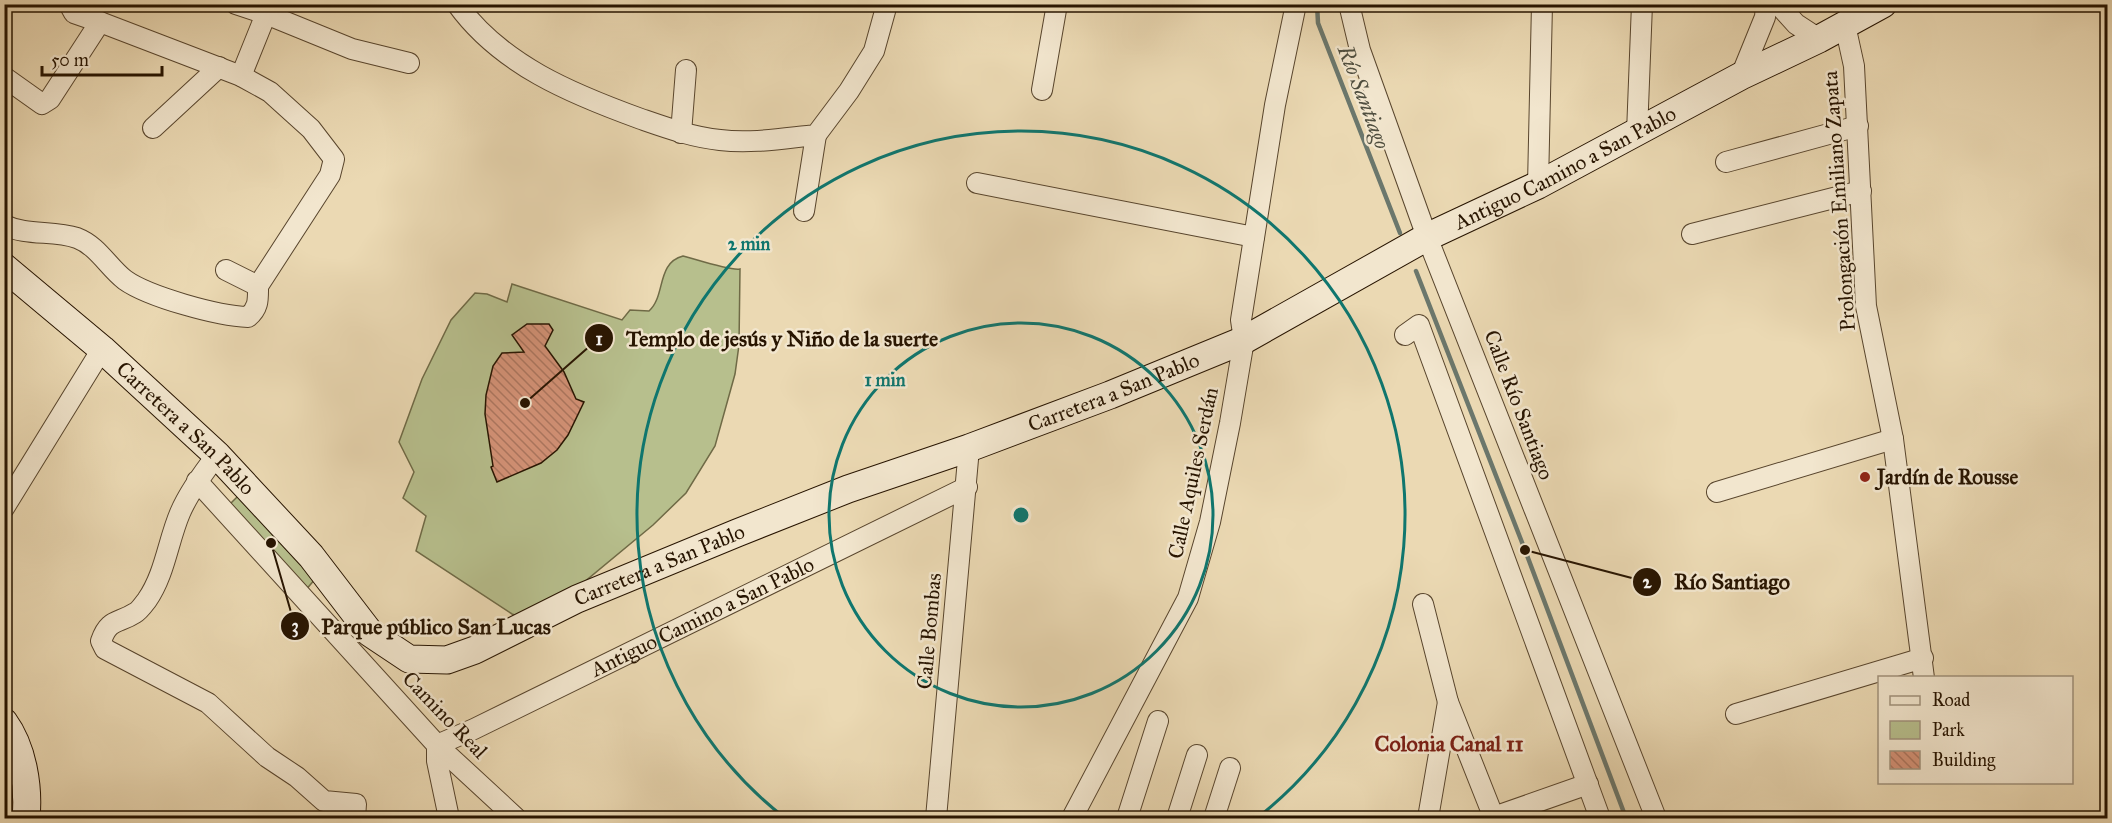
<svg xmlns="http://www.w3.org/2000/svg" width="2112" height="823" font-family="'IM FELL Great Primer',serif">
	<style>
		.green { fill: #b7bf8d; stroke: #6f6a46; stroke-width: 1.5 }
		.lines { fill: none; stroke-linecap: round; stroke-linejoin: round }
		.stream { stroke: #6b776c; stroke-width: 4.5 }
		.building { fill: url(#building-back-hatch); stroke: #271400; stroke-width: 1.5 }
		.street-casing { stroke: #58452d; stroke-width: 22 }
		.secondary-casing { stroke: #271400; stroke-width: 29 }
		.street { stroke: #f2e6ce; stroke-width: 20 }
		.secondary { stroke: #f2e6ce; stroke-width: 27 }
		.ring { fill: none; stroke: #0f766e; stroke-width: 3 }
		.poi-dot { fill: #8f2418; stroke: #f2e6ce; stroke-width: 2 }
		.labels { text-anchor: middle; dominant-baseline: central; stroke-width: 5; stroke-linejoin: round; paint-order: stroke }
		.street-label { font-size: 21px; fill: #271400; stroke: #f2e6ce }
		.poi-label { font-size: 21px; font-weight: bold; fill: #271400; stroke: #f2e6ce; text-anchor: start }
		.water-label { font-size: 22px; font-style: italic; fill: #4f4e3f; stroke: #f2e6ce }
		.neighbourhood-label { font-size: 22px; font-weight: bold; fill: #7a1f14; stroke: #f2e6ce }
		.centre { fill: #0f766e; stroke: #f2e6ce; stroke-width: 3 }
		.ring-label { font-size: 18px; text-anchor: middle; font-weight: bold; fill: #0f766e; stroke: #f2e6ce; stroke-width: 5; stroke-linejoin: round; paint-order: stroke }
		.leader { fill: none; stroke: #271400; stroke-width: 2 }
		.callout-dot { fill: #271400; stroke: #f2e6ce; stroke-width: 2 }
		.mark-label { font-size: 18px; text-anchor: middle; font-weight: bold; fill: #fff }
		.callout-label { font-size: 22px; text-anchor: middle; font-weight: bold; fill: #271400; stroke: #f2e6ce; stroke-width: 5; stroke-linejoin: round; paint-order: stroke }
	</style>
	<defs>
		<pattern id="building-back-hatch" width="6" height="6" patternUnits="userSpaceOnUse" patternTransform="scale(1.5)"><rect width="6" height="6" fill="#d49277"/><path d="M-1 5l2 2M0 0l6 6M5-1l2 2" fill="none" stroke="#ac765f"/></pattern>
	</defs>
	<rect width="100%" height="100%" fill="#ebd9b3"/>
	<filter id="stains"><feTurbulence type="fractalNoise" baseFrequency=".00333" numOctaves="4"/><feColorMatrix values="0 0 0 0 .2 0 0 0 0 .09 0 0 0 0 .02 0 0 0 .5 -.17"/></filter>
	<radialGradient id="worn" r=".72"><stop offset=".6" stop-color="#630" stop-opacity="0"/><stop offset="1" stop-color="#630" stop-opacity=".3"/></radialGradient>
	<!-- green -->
	<g class="green">
		<path d="M683 256C695 259 730 271 740 269L739 345 735 374 715 446 686 493 653 525 572 592 523 618 512 614 416 551 426 516 403 498 414 472 399 442 422 379 451 320 475 293 487 294 507 302 512 284 622 320 630 310 649 311C666 296 656 263 683 256Z"/>
		<path d="M239 495 316 578 304 592 227 507Z"/>
	</g>
	<g class="lines">
		<!-- stream -->
		<g class="stream">
			<path d="M1317 4 1318 23 1400 233"/>
			<path d="M1416 271 1525 550 1626 818"/>
		</g>
	</g>
	<!-- building -->
	<path class="building" d="M527 324H549L553 330 545 346 564 372 576 399 584 402 568 435 557 450 541 463 497 482 491 467 493 466 485 414 486 395 493 366 502 353 524 352 512 335Z"/>
	<g class="lines">
		<!-- street casing -->
		<g class="street-casing">
			<g id="street">
				<path d="M69 4 74 13 100 22"/>
				<path d="M236 4 266 14 352 49 409 63"/>
				<path d="M457 4C501 65 572 94 641 119 667 128 692 137 720 140 752 144 785 138 816 135L849 91 874 51 887 4"/>
				<path d="M1349 4 1360 50 1427 237 1656 818"/>
				<path d="M1778 4 1796 24 1819 39"/>
				<path d="M1845 25 1854 66 1866 306 1893 439 1924 678"/>
				<path d="M241 76 266 14"/>
				<path d="M1741 76 1765 17 1766 4"/>
				<path d="M4 77 42 104 50 99 100 22 241 76 270 92 311 129 334 159 330 175 258 286C258 299 259 308 248 317 218 316 149 297 125 280 108 267 98 246 77 238 53 230 27 236 4 225"/>
				<path d="M1042 90 1057 4"/>
				<path d="M153 128 219 67"/>
				<path d="M681 133 686 70"/>
				<path d="M1637 133 1642 4"/>
				<path d="M1726 162 1858 126"/>
				<path d="M977 183 1254 237"/>
				<path d="M1538 185 1542 4"/>
				<path d="M804 211 816 135"/>
				<path d="M1692 234 1861 191"/>
				<path d="M226 270 258 286"/>
				<path d="M1405 335 1419 325 1600 818"/>
				<path d="M217 455C203 473 189 492 180 513 168 541 165 574 147 600 144 604 139 611 135 613 118 624 109 618 101 641L105 649 208 703 267 757 297 777 324 801 356 804 355 818"/>
				<path d="M197 481 437 745 516 818"/>
				<path d="M1717 492 1893 439"/>
				<path d="M4 508 102 349"/>
				<path d="M1423 604 1448 702 1494 818"/>
				<path d="M1736 714 1923 658"/>
				<path d="M1494 817 1588 784"/>
				<path id="s1" d="M449 818 437 761V745L474 729 967 487"/>
				<path d="M936 818 969 448"/>
				<path d="M1072 818 1188 598 1210 522 1230 423 1244 340 1241 320 1275 105 1296 4"/>
				<path d="M1127 818 1158 721"/>
				<path d="M1177 818 1197 755"/>
				<path d="M1214 818 1230 768"/>
				<path d="M1428 818 1448 702"/>
			</g>
		</g>
		<!-- secondary casing -->
		<g class="secondary-casing">
			<g id="secondary">
				<path id="s2" d="M4 267 102 349 217 455 311 556 370 633 409 659 447 660 475 650 577 599 737 533 848 489 969 448 1110 395 1244 340 1427 237 1538 185 1741 76 1819 39 1883 4"/>
				<path d="M4 722C23 748 29 787 26 818"/>
			</g>
		</g>
		<!-- street -->
		<use href="#street" class="street"/>
		<!-- secondary -->
		<use href="#secondary" class="secondary"/>
	</g>
	<!-- distance rings -->
	<g class="ring">
		<circle cx="1021" cy="515" r="192"/>
		<path d="M785 818A384 384 0 1 1 1257 818"/>
	</g>
	<!-- markers -->
	<circle class="poi-dot" cx="1865" cy="477" r="6"/>
	<g class="labels">
		<!-- street labels -->
		<g class="street-label">
			<text stroke="none"><textPath href="#s2" startOffset="1828">Antiguo Camino a San Pablo</textPath></text>
			<text transform="translate(1839 201) rotate(-94)">Prolongación Emiliano Zapata</text>
			<text stroke="none"><textPath href="#s2" startOffset="1323">Carretera a San Pablo</textPath></text>
			<text transform="translate(1519 405) rotate(69)">Calle Río Santiago</text>
			<text stroke="none"><textPath href="#s2" startOffset="243">Carretera a San Pablo</textPath></text>
			<text transform="translate(1193 473) rotate(-78)">Calle Aquiles Serdán</text>
			<text stroke="none"><textPath href="#s2" startOffset="837">Carretera a San Pablo</textPath></text>
			<text stroke="none"><textPath href="#s1" startOffset="369">Antiguo Camino a San Pablo</textPath></text>
			<text transform="translate(929 631) rotate(-85)">Calle Bombas</text>
			<text transform="translate(445 715) rotate(46)">Camino Real</text>
		</g>
		<!-- poi labels -->
		<g class="poi-label">
			<text x="1877" y="477">Jardín de Rousse</text>
		</g>
		<!-- water labels -->
		<g class="water-label">
			<text transform="translate(1364 97) rotate(69)">Río Santiago</text>
		</g>
		<!-- neighbourhood labels -->
		<g class="neighbourhood-label">
			<text x="1449" y="743">Colonia Canal 11</text>
		</g>
	</g>
	<circle cx="1021" cy="515" r="9" class="centre"/>
	<g class="ring-label">
		<text x="749" y="250">2 min</text>
		<text x="885" y="386">1 min</text>
	</g>
	<!-- callouts -->
	<path class="leader" d="M525 403L599 338M1525 550L1647 582M271 543L295 626"/>
	<g class="callout-dot">
		<circle cx="525" cy="403" r="6"/>
		<circle cx="1525" cy="550" r="6"/>
		<circle cx="271" cy="543" r="6"/>
		<circle cx="599" cy="338" r="15"/>
		<circle cx="1647" cy="582" r="15"/>
		<circle cx="295" cy="626" r="15"/>
	</g>
	<g class="mark-label">
		<text x="599" y="345">1</text>
		<text x="1647" y="588">2</text>
		<text x="295" y="632">3</text>
	</g>
	<g class="callout-label">
		<text x="782" y="346">Templo de jesús y Niño de la suerte</text>
		<text x="1732" y="589">Río Santiago</text>
		<text x="436" y="634">Parque público San Lucas</text>
	</g>
	<!-- margin -->
	<rect width="2112" height="823" fill="none" stroke="#ebd9b3" stroke-width="24"/>
	<rect x="6" y="6" width="2100" height="811" fill="none" stroke="#271400" stroke-width="3"/>
	<rect x="12" y="12" width="2088" height="799" fill="none" stroke="#271400" stroke-width="1.5"/>
	<!-- legend -->
	<rect x="1878" y="676" width="195" height="108" fill="#f2e6ce" stroke="#a1927c" stroke-width="1.5"/>
	<rect x="1890" y="696" width="30" height="9" fill="#f2e6ce" stroke="#a1927c" stroke-width="1.5"/>
	<text x="1932" y="706" font-size="18" fill="#271400">Road</text>
	<rect x="1890" y="721" width="30" height="18" fill="#b7bf8d" stroke="#a1927c" stroke-width="1.5"/>
	<text x="1932" y="736" font-size="18" fill="#271400">Park</text>
	<rect x="1890" y="751" width="30" height="18" fill="url(#building-back-hatch)" stroke="#a1927c" stroke-width="1.5"/>
	<text x="1932" y="766" font-size="18" fill="#271400">Building</text>
	<!-- scale -->
	<path d="M42 66v9h120v-9" fill="none" stroke="#271400" stroke-width="3"/>
	<text x="51" y="66" font-size="18" fill="#271400" stroke="#f2e6ce" stroke-width="4.5" paint-order="stroke">50 m</text>
	<rect width="100%" height="100%" filter="url(#stains)"/>
	<rect width="100%" height="100%" fill="url(#worn)"/>
</svg>
